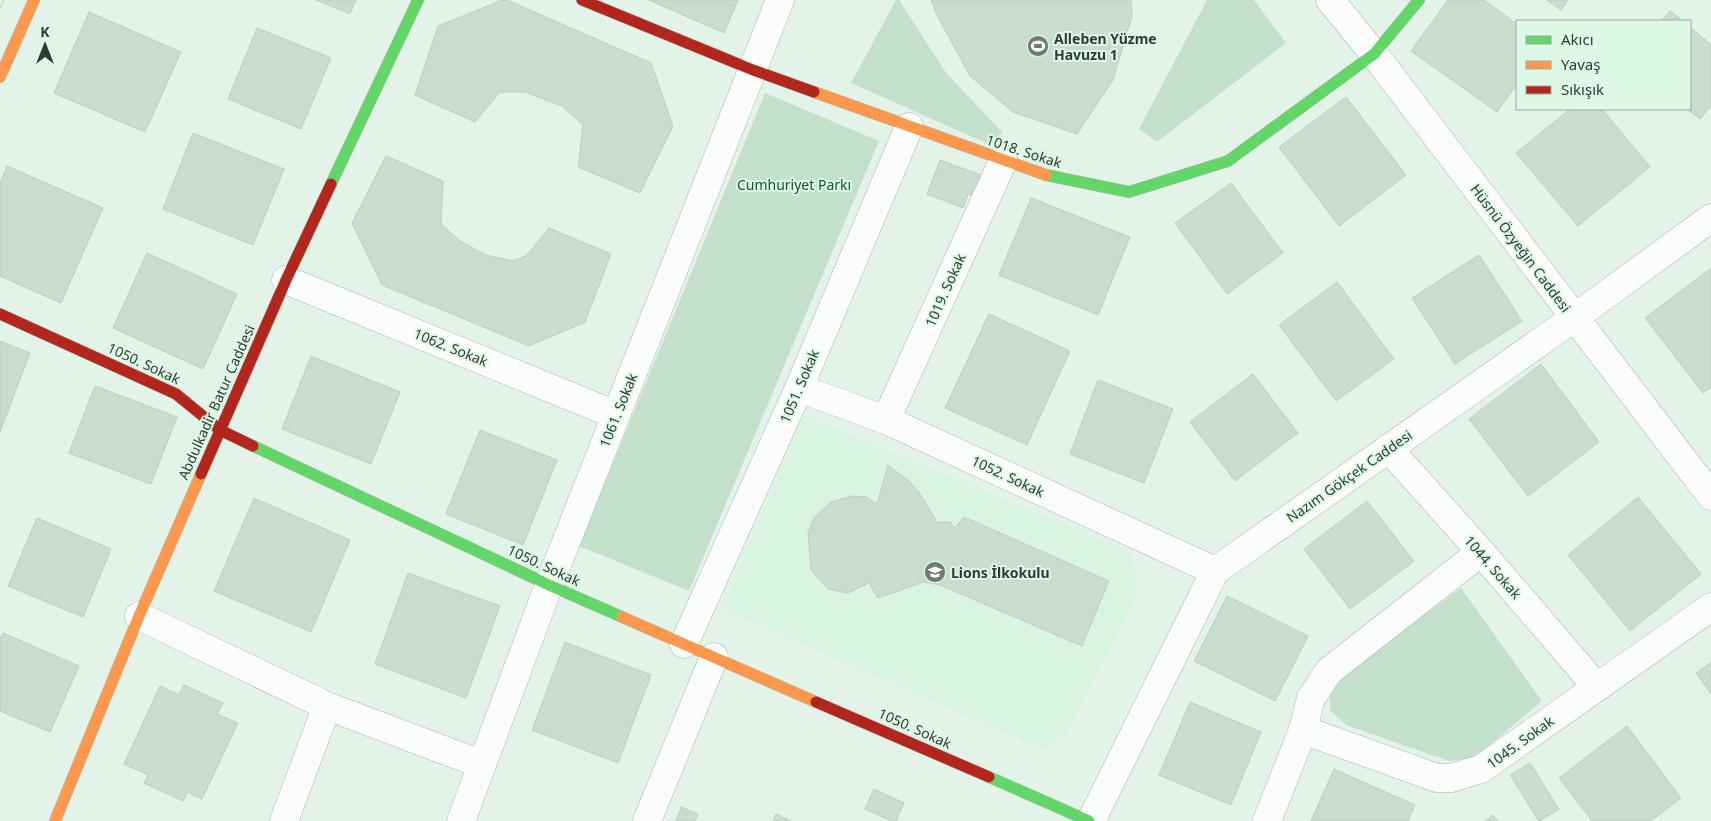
<svg xmlns="http://www.w3.org/2000/svg" width="1711" height="821" font-family="'Noto Sans',sans-serif">
	<style>
		.built { fill: #d9f4e0 }
		.green { fill: #c3e0cb }
		.building { fill: #cadccf; stroke: #c0ccc3 }
		.lines { fill: none; stroke-linecap: round; stroke-linejoin: round }
		.street-casing { stroke: #aab7ae; stroke-width: 29 }
		.fast-casing { stroke: #aab7ae; stroke-width: 12 }
		.slow-casing { stroke: #aab7ae; stroke-width: 12 }
		.jam-casing { stroke: #aab7ae; stroke-width: 12 }
		.street { stroke: #fbfdfc; stroke-width: 28 }
		.fast { stroke: #63d668; stroke-width: 11 }
		.slow { stroke: #ff974d; stroke-width: 11 }
		.jam { stroke: #b3261e; stroke-width: 11 }
		.tram { stroke: #c2c6c3; stroke-width: 1 }
		.labels { text-anchor: middle; dominant-baseline: central; stroke-width: 4; stroke-linejoin: round; paint-order: stroke }
		.poi-label { font-size: 14px; font-weight: bold; fill: #303b33; stroke: #ddf9e5; text-anchor: start }
		.street-label { font-size: 14px; fill: #303b33; stroke: #ddf9e5 }
		.park-label { font-size: 14px; fill: #13532f; stroke: #ddf9e5 }
	</style>
	<rect width="100%" height="100%" fill="#e3f3e8"/>
	<!-- built -->
	<path class="built" d="M804 415 1130 552 1139 591 1066 735 1044 750 720 608Z"/>
	<!-- green -->
	<g class="green">
		<path d="M896 0H899L947 74 1003 133 986 143 851 83Z"/>
		<path d="M1207 0H1254L1286 43 1157 142 1139 129Z"/>
		<path d="M765 93 879 141 689 591 579 546Z"/>
		<path d="M1461 588 1542 701 1474 758 1449 761 1346 725 1330 710V693L1346 672Z"/>
	</g>
	<!-- building -->
	<g class="building">
		<path d="M316 0H356L350 14Z"/>
		<path d="M502 0H507L651 63 673 126 640 193 578 167 583 125 562 106 525 92H500L475 122 415 95 438 26Z"/>
		<path d="M649 0H738L724 33Z"/>
		<path d="M931 0H1131L1132 16 1113 80 1077 134 1013 112 970 76 937 15Z"/>
		<path d="M1448 0H1484L1517 24V84L1497 112 1411 51Z"/>
		<path d="M1547 0H1568L1561 10Z"/>
		<path d="M1670 11 1683 21H1661Z"/>
		<path d="M89 12 181 52 145 132 54 93Z"/>
		<path d="M1690 27 1711 45V106L1700 119 1687 109H1690Z"/>
		<path d="M257 28 331 58 301 129 228 99Z"/>
		<path d="M1346 97 1406 175 1339 226 1279 147Z"/>
		<path d="M1570 109H1602L1650 167 1578 226 1516 153Z"/>
		<path d="M193 133 284 169 253 245 163 209Z"/>
		<path d="M386 156 443 181 441 224 460 241 486 255 513 261 526 256 549 228 611 254 585 322 529 346 382 285 352 223Z"/>
		<path d="M940 160 986 177 978 198 968 194 963 208 927 194Z"/>
		<path d="M7 166 103 208 61 303 0 276V183Z"/>
		<path d="M1231 183 1283 253 1227 294 1175 223Z"/>
		<path d="M1031 198 1130 237 1098 315 999 275Z"/>
		<path d="M147 253 237 294 203 369 113 328Z"/>
		<path d="M1479 255 1522 321 1455 364 1412 298Z"/>
		<path d="M1711 268V387L1703 393 1645 318Z"/>
		<path d="M1337 282 1394 359 1336 401 1279 325Z"/>
		<path d="M989 314 1070 351 1027 445 945 408Z"/>
		<path d="M0 341 30 353 0 432Z"/>
		<path d="M311 356 400 392 371 464 282 429Z"/>
		<path d="M1541 364 1599 442 1528 496 1469 419Z"/>
		<path d="M1253 374 1298 433 1235 481 1190 422Z"/>
		<path d="M1098 380 1173 409 1144 483 1070 454Z"/>
		<path d="M95 386 177 417 151 484 69 453Z"/>
		<path d="M480 430 557 460 523 545 446 514Z"/>
		<path d="M888 465 909 481 919 492 937 522H950L955 528 964 517 1109 581 1082 646 940 585 924 582 878 598 869 583 848 593 828 589 811 570 808 533 814 518 831 502 852 496 866 497 877 504Z"/>
		<path d="M1638 497 1701 574 1630 631 1568 555Z"/>
		<path d="M254 498 350 540 311 632 214 591Z"/>
		<path d="M1367 501 1414 561 1350 609 1304 549Z"/>
		<path d="M37 518 111 549 83 617 8 586Z"/>
		<path d="M408 573 500 606 466 698 375 664Z"/>
		<path d="M1227 596 1308 636 1275 701 1194 661Z"/>
		<path d="M3 633 79 666 50 732 0 711V639Z"/>
		<path d="M565 642 651 675 618 763 532 730Z"/>
		<path d="M1711 662V694L1696 673Z"/>
		<path d="M184 685 223 703 217 714 238 723 202 799 187 792 183 801 144 783 148 775 124 764 160 686 179 695Z"/>
		<path d="M1190 702 1261 732 1231 805 1159 775Z"/>
		<path d="M1627 726 1681 798 1651 821H1592L1559 778Z"/>
		<path d="M1530 763 1559 809 1539 821 1510 775Z"/>
		<path d="M1334 769 1415 805 1408 821H1311Z"/>
		<path d="M874 789 904 803 896 821H891L865 809Z"/>
		<path d="M681 807 698 814 695 821H676Z"/>
		<path d="M776 814 791 821H773Z"/>
		<path d="M1493 815 1498 821H1485Z"/>
	</g>
	<g class="lines">
		<!-- street casing -->
		<g class="street-casing">
			<g id="street">
				<path d="M1330 0 1374 54 1711 496"/>
				<path d="M286 280 616 415"/>
				<path d="M799 388 886 420 1215 571"/>
				<path d="M886 420 1003 161"/>
				<path d="M1388 448 1481 552 1596 686"/>
				<path d="M139 616 327 706 481 764"/>
				<path d="M684 644 799 388 909 127"/>
				<path d="M1303 730 1437 778H1451L1481 769 1711 607"/>
				<path d="M284 821 327 706"/>
				<path d="M461 821 549 585 780 0"/>
				<path d="M647 821 714 657"/>
				<path d="M1091 821 1215 571 1574 318 1711 218"/>
				<path d="M1267 821 1303 730 1311 698 1329 671 1481 552"/>
			</g>
		</g>
		<!-- fast casing -->
		<g class="fast-casing">
			<g id="fast">
				<path d="M1046 175 1129 192 1228 161 1374 54 1419 0"/>
				<path d="M331 184 418 0"/>
				<path d="M253 446 549 585 622 617"/>
				<path d="M989 777 1089 821"/>
			</g>
		</g>
		<!-- slow casing -->
		<g class="slow-casing">
			<g id="slow">
				<path d="M0 77 34 0"/>
				<path d="M814 92 1046 175"/>
				<path d="M622 617 816 702"/>
				<path d="M55 821 139 616 201 474"/>
			</g>
		</g>
		<!-- jam casing -->
		<g class="jam-casing">
			<g id="jam">
				<path d="M582 0 753 70 814 92"/>
				<path d="M0 314 176 394 220 430 253 446"/>
				<path d="M201 474 286 280 331 184"/>
				<path d="M816 702 989 777"/>
			</g>
		</g>
		<!-- street -->
		<use href="#street" class="street"/>
		<!-- fast -->
		<use href="#fast" class="fast"/>
		<!-- slow -->
		<use href="#slow" class="slow"/>
		<!-- jam -->
		<use href="#jam" class="jam"/>
		<!-- tram -->
		<path class="tram" d="M0 8 4 0"/>
	</g>
	<!-- icons -->
	<defs>
		<g id="stadium-disc" transform="scale(1.125)"><circle r="9.5" fill="#6f7b72" stroke="#ddf9e5"/><path d="M0-5a6.5 5 0 1 0 0 10a6.5 5 0 1 0 0-10ZM-3.5-1.8h7v3.6h-7Z" fill="#fff"/></g>
		<g id="school-disc" transform="scale(1.125)"><circle r="9.5" fill="#6f7b72" stroke="#ddf9e5"/><path d="M0-5L7-2L0 1L-7-2ZM-4 1L0 2.5L4 1V4Q0 6-4 4Z" fill="#fff"/></g>
	</defs>
	<g fill-rule="evenodd">
		<use href="#stadium-disc" x="1038" y="46"/>
		<use href="#school-disc" x="935" y="572"/>
	</g>
	<g class="labels">
		<!-- poi labels -->
		<g class="poi-label">
			<text x="1054" y="38">Alleben Yüzme<tspan x="1054" dy="16">Havuzu 1</tspan></text>
			<text x="951" y="572">Lions İlkokulu</text>
		</g>
		<!-- street labels -->
		<g class="street-label">
			<text transform="translate(1024 151) rotate(18)">1018. Sokak</text>
			<text transform="translate(1521 248) rotate(53)">Hüsnü Özyeğin Caddesi</text>
			<text transform="translate(945 290) rotate(-66)">1019. Sokak</text>
			<text transform="translate(451 347) rotate(22)">1062. Sokak</text>
			<text transform="translate(144 363) rotate(25)">1050. Sokak</text>
			<text transform="translate(799 386) rotate(-67)">1051. Sokak</text>
			<text transform="translate(216 402) rotate(-66)">Abdulkadir Batur Caddesi</text>
			<text transform="translate(618 410) rotate(-68)">1061. Sokak</text>
			<text transform="translate(1008 476) rotate(25)">1052. Sokak</text>
			<text transform="translate(1349 476) rotate(-35)">Nazım Gökçek Caddesi</text>
			<text transform="translate(544 565) rotate(25)">1050. Sokak</text>
			<text transform="translate(1493 567) rotate(49)">1044. Sokak</text>
			<text transform="translate(915 728) rotate(24)">1050. Sokak</text>
			<text transform="translate(1520 742) rotate(-36)">1045. Sokak</text>
		</g>
		<!-- park labels -->
		<g class="park-label">
			<text x="794" y="184">Cumhuriyet Parkı</text>
		</g>
	</g>
	<!-- legend -->
	<rect x="1516" y="20" width="175" height="90" fill="#ddf9e5" stroke="#98ad9e"/>
	<rect x="1526" y="36" width="25" height="8" fill="#63d668" stroke="#98ad9e"/>
	<text x="1561" y="45" font-size="15" fill="#303b33">Akıcı</text>
	<rect x="1526" y="61" width="25" height="8" fill="#ff974d" stroke="#98ad9e"/>
	<text x="1561" y="70" font-size="15" fill="#303b33">Yavaş</text>
	<rect x="1526" y="86" width="25" height="8" fill="#b3261e" stroke="#98ad9e"/>
	<text x="1561" y="95" font-size="15" fill="#303b33">Sıkışık</text>
	<!-- north arrow -->
	<g transform="translate(45 45)" stroke="#ddf9e5" stroke-width="4" paint-order="stroke">
	<path d="M0-4L9 19L0 12L-9 19Z" fill="#303b33"/>
	<text y="-8" font-size="14" font-weight="bold" text-anchor="middle" fill="#303b33">K</text>
	</g>
</svg>
